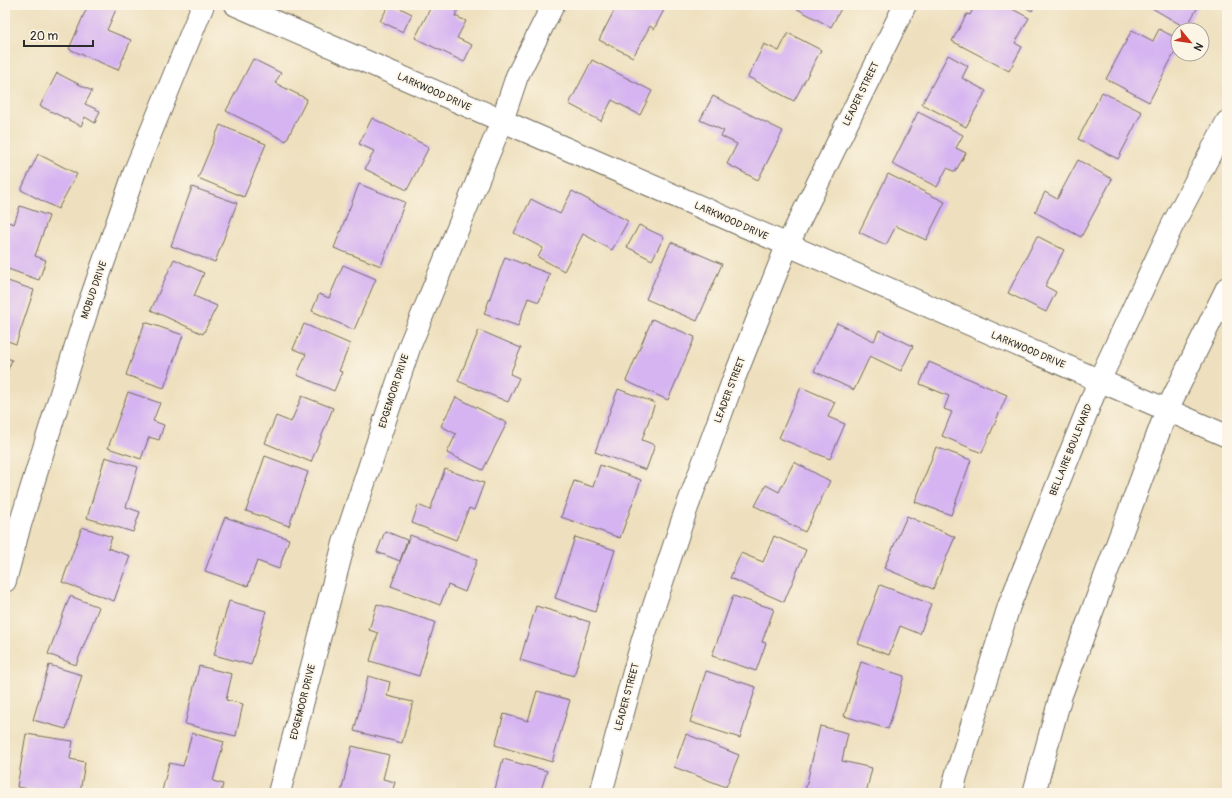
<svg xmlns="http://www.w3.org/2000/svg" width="1232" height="798" font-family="Pangolin,sans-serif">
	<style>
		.building { fill: #d6b4f1 }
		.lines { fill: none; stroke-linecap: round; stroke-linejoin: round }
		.minor-casing { stroke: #6f6a5e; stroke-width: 24 }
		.tertiary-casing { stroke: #6f6a5e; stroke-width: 24 }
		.primary-casing { stroke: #6f6a5e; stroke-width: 24 }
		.minor { stroke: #fff; stroke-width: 22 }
		.tertiary { stroke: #fff; stroke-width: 22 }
		.primary { stroke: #fff; stroke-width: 22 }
		.labels { text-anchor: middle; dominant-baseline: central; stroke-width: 3.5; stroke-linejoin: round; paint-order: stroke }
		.street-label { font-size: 10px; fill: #2b2b2b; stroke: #fcf5e5 }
	</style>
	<rect width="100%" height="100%" fill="#fcf5e5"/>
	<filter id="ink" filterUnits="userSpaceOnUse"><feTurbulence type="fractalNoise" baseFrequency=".025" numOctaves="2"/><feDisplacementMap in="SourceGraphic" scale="8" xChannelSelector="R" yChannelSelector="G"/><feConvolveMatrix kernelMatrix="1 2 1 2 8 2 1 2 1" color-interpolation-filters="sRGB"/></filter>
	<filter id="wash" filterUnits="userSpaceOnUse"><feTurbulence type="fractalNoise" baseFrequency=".012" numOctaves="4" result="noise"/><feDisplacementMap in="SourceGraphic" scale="16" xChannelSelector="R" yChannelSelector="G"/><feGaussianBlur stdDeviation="0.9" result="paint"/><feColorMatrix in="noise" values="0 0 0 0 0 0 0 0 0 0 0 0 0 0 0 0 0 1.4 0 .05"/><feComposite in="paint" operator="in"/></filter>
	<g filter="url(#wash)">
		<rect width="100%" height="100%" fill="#eee0be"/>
		<g id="blocks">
			<!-- building -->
			<g class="building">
				<path d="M88 5H118L107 30 131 40 118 70 69 49Z"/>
				<path d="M389 5H394L412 14 403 32 380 21Z"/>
				<path d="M432 5H460L455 16 466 21 457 38 472 45 464 62 415 38Z"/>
				<path d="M617 5H659L665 8 654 29 650 26 633 57 599 40Z"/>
				<path d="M790 5H843L831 27Z"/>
				<path d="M975 5H1005L1029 18 1015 43 1022 47 1009 71 952 41 967 14 970 15Z"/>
				<path d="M1021 5H1035L1032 11Z"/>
				<path d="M1147 5H1199L1186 28Z"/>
				<path d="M1159 29 1178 39V46L1149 102 1106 79 1132 30 1153 41Z"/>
				<path d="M788 33 821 50 794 101 748 77 764 44 779 51Z"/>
				<path d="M948 55 968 66 962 78 986 91 966 127 922 104Z"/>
				<path d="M253 59 281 73 275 83 307 99 286 141 226 111Z"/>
				<path d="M592 60 652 91 640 115 612 100 601 121 569 104Z"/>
				<path d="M57 73 92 91 85 104 100 111 95 123 85 117 81 126 40 106Z"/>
				<path d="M1102 92 1142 112 1118 159 1078 139Z"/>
				<path d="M713 96 783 131 758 180 727 164 737 144 721 136 724 131 700 120Z"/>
				<path d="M918 112 963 135 956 148 966 153 955 172 947 168 937 187 892 164Z"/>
				<path d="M372 118 429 147 407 190 365 169 374 151 359 144Z"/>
				<path d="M220 125 266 144 244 197 198 178Z"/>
				<path d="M38 154 77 174 58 209 21 190Z"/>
				<path d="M1078 160 1112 179 1081 237 1035 212 1045 192 1057 199Z"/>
				<path d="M888 174 945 202 926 240 896 226 886 245 859 232Z"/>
				<path d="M359 184 405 202 381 266 334 248Z"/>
				<path d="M192 187 237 203 215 262 171 246Z"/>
				<path d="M572 191 628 221 612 250 583 234 564 271 538 257 543 248 514 233 531 199 560 214Z"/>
				<path d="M20 206 49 216 35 256 46 260 39 280 5 268V221L14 224Z"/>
				<path d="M639 225 664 237 652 260 627 247Z"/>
				<path d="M1037 236 1064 250 1045 286 1056 292 1046 312 1008 293Z"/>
				<path d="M671 242 722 264 697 321 646 299Z"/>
				<path d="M505 257 550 274 539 302 528 298 518 326 484 314Z"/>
				<path d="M174 259 204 273 194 296 217 306 203 334 151 310Z"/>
				<path d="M343 265 376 279 354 330 312 311 319 294 329 298Z"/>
				<path d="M5 280 34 290 16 344 5 340Z"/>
				<path d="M652 319 695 337 668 400 626 381Z"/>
				<path d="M145 322 183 335 164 388 126 375Z"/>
				<path d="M837 323 874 341 879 330 913 346 901 371 870 356 854 390 814 371Z"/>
				<path d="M304 324 350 344 339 371 342 372 334 391 297 375 306 354 293 349Z"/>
				<path d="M479 330 521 348 510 374 519 378 508 402 458 381Z"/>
				<path d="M5 357 12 360 5 377Z"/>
				<path d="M929 362 1007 395 982 453 942 436 952 412 944 409 949 396 920 384Z"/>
				<path d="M801 387 835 402 828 417 845 424 830 459 779 438Z"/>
				<path d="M618 389 655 403 642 440 655 445 646 470 595 452Z"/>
				<path d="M128 392 160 403 153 421 164 425 159 440 149 437 141 459 108 448Z"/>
				<path d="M302 396 333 408 311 462 265 443 276 416 291 422Z"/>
				<path d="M456 397 507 423 483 470 447 453 456 434 441 426Z"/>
				<path d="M936 447 971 460 951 515 915 502Z"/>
				<path d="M265 456 308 472 289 526 246 511Z"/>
				<path d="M105 457 138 467 126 507 140 512 133 532 87 518Z"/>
				<path d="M794 462 830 481 805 532 755 506 766 485 779 492Z"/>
				<path d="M600 465 641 480 620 538 561 517 574 481 593 487Z"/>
				<path d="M445 469 484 483 474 510 469 508 456 540 412 523 418 505 430 510Z"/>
				<path d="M907 516 955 537 933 589 884 568Z"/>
				<path d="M225 517 289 539 279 569 257 561 248 586 205 571Z"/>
				<path d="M82 527 112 537 108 548 130 556 114 601 62 582Z"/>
				<path d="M385 531 407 540 400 561 377 552Z"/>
				<path d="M410 535 477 560 465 592 448 585 440 605 391 586Z"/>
				<path d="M774 536 806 550 784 602 730 578 741 553 763 562Z"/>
				<path d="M575 537 615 550 595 612 555 598Z"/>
				<path d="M880 585 931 604 920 634 900 626 889 655 858 644Z"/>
				<path d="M70 596 99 607 76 665 48 654Z"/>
				<path d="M733 596 774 609 762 642 766 643 756 671 712 656Z"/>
				<path d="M229 601 266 611 251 665 214 655Z"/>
				<path d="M377 604 435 622 419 676 370 661 378 633 369 630Z"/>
				<path d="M536 606 590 622 574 676 520 660Z"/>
				<path d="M861 662 904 676 888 729 844 716Z"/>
				<path d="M49 665 82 675 66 729 33 720Z"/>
				<path d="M199 666 232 674 226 700 243 704 236 736 185 724Z"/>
				<path d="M706 671 756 687 740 738 690 722Z"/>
				<path d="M368 676 390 682 387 696 413 702 402 743 354 731Z"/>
				<path d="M537 691 570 700 552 762 495 745 504 714 528 721Z"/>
				<path d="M820 726 848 733 842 761 872 768 866 793H813L805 791Z"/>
				<path d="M192 733 224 742 213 781 223 784 221 793H167L162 791 169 763 183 766Z"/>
				<path d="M26 734 73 741 70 759 85 762 80 793H55L17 787Z"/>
				<path d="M686 734 739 755 726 787 674 767Z"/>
				<path d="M352 746 389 755 383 779 395 782 392 793H341Z"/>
				<path d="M503 759 547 771 540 793H494Z"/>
			</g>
		</g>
	</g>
	<g filter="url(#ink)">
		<use href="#blocks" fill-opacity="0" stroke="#6f6a5e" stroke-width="1"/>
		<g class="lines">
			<!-- minor casing -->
			<g class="minor-casing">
				<g id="minor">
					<path d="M5 581 19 528 87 310 135 171 203 5"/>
					<path d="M279 793 344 543 410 345 502 121 517 76 553 5"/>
					<path d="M601 793 643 639 685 513 733 381 787 246 905 5"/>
				</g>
			</g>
			<!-- tertiary casing -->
			<g class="tertiary-casing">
				<path id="tertiary" d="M236 5 1227 436"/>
			</g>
			<!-- primary casing -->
			<g class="primary-casing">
				<g id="primary">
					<path d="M952 793 956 776 1009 606 1099 381 1172 226 1227 122"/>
					<path d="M1034 793 1061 695 1167 410 1227 288"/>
				</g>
			</g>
			<!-- minor -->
			<use href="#minor" class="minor"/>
			<!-- tertiary -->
			<use href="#tertiary" class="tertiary"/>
			<!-- primary -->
			<use href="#primary" class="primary"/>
		</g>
	</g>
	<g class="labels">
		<!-- street labels -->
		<g class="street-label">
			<text transform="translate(434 92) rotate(24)">LARKWOOD DRIVE</text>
			<text transform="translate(861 94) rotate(-64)">LEADER STREET</text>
			<text transform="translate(731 221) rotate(24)">LARKWOOD DRIVE</text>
			<text transform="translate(94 290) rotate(-71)">MOBUD DRIVE</text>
			<text transform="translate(1028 350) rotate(23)">LARKWOOD DRIVE</text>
			<text transform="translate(730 390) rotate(-69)">LEADER STREET</text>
			<text transform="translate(394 391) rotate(-72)">EDGEMOOR DRIVE</text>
			<text transform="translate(1071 450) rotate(-68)">BELLAIRE BOULEVARD</text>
			<text transform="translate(627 697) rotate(-75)">LEADER STREET</text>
			<text transform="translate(303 702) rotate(-76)">EDGEMOOR DRIVE</text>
		</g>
	</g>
	<!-- margin -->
	<rect width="1232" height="798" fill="none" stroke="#fcf5e5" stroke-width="20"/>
	<!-- north arrow -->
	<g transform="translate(1190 42) rotate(119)"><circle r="19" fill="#fcf5e5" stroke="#a8a49b"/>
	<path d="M0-3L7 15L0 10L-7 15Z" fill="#c8321e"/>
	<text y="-6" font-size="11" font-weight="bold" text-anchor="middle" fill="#2b2b2b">N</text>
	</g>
	<!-- scale -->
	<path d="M24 40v6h69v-6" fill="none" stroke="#2b2b2b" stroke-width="2"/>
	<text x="30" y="40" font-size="12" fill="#2b2b2b" stroke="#fcf5e5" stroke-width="3" paint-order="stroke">20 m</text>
</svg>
